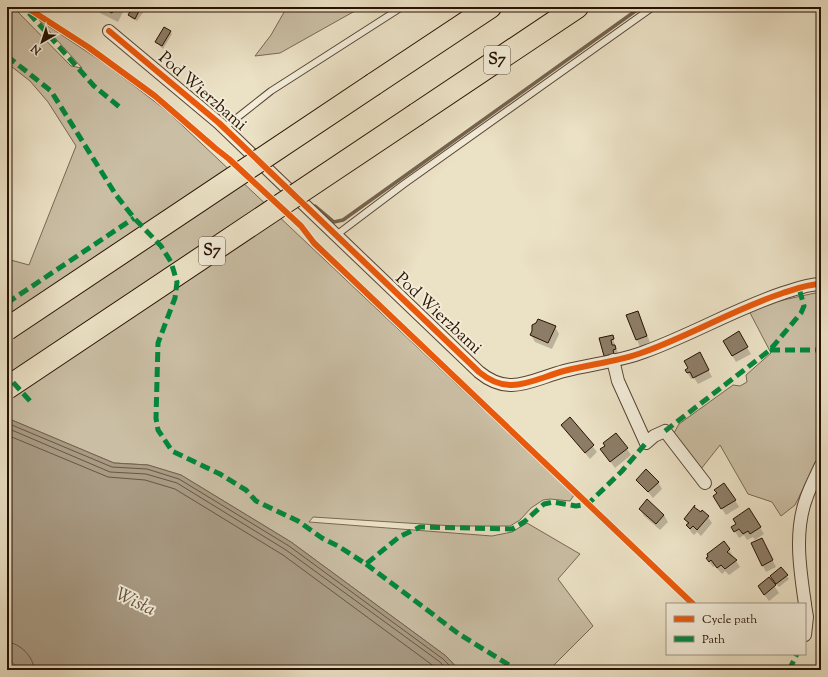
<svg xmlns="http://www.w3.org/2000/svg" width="828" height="677" font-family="'Sorts Mill Goudy',serif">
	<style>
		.green { fill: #cabea4; stroke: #786853 }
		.water { fill: #a89a83; stroke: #74634f }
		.shadow { fill: #0003 }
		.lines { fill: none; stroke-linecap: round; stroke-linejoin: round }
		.shore { stroke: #685642; stroke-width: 1 }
		.stream { stroke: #74634f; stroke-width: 3.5 }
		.building { fill: #8d7d67; stroke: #271102 }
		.service-casing { stroke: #584533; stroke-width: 8 }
		.minor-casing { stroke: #584533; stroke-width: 14 }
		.motorway-casing { stroke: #271102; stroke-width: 24 }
		.service { stroke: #f2ecd9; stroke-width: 6 }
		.minor { stroke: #f2ecd9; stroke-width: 12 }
		.motorway { stroke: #ebe1c5; stroke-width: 22 }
		.motorway-bridge-casing { stroke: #271102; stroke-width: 24; stroke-linecap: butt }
		.motorway-bridge { stroke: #ebe1c5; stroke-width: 22 }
		.quiet { stroke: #00873e; stroke-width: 5; stroke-dasharray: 10 5; stroke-linecap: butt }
		.cycleway-casing { stroke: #f2ecd9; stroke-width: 8 }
		.cycleway { stroke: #e8590c; stroke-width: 6 }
		.labels { text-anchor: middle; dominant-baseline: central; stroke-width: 4; stroke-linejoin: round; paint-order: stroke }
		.shield { fill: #f2ecd9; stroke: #645342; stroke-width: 1 }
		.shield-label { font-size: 16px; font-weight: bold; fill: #271102 }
		.street-label { font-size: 17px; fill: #271102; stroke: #f2ecd9 }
		.water-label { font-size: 18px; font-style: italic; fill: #614f3c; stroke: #f2ecd9 }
	</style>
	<rect width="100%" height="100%" fill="#ebe1c5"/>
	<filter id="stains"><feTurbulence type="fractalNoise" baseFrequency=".005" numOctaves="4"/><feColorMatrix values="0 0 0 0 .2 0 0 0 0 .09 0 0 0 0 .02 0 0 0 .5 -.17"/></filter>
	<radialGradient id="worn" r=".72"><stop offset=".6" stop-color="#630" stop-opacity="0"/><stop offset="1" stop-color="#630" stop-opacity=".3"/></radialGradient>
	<!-- green -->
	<g class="green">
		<path d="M13 7 71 66 82 68 39 20 107 65 167 111 574 495 570 501 550 499 543 500 531 508 520 520 510 526H454L313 517 309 522 492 536 512 532 527 523 580 554 558 579 593 626 549 670H459L446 656 291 542 181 475 148 465 114 463 7 418V259L29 265 76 146 48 102 30 81 7 63V8Z"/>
		<path d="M287 7H362L280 53 255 56 271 35Z"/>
		<path d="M815 293 818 295V311L821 333V453L795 505 781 516 772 502 748 494 720 445 701 469 674 433 679 424 733 385 740 386 747 382 746 375 771 353 749 311 765 304Z"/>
		<path d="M7 657 20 670H7Z"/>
	</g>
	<!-- water -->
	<path class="water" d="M7 418 114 463 148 465 181 475 291 542 446 656 459 670H20L7 657Z"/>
	<!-- shadow -->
	<g class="shadow">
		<path d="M97 7H147L137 21 131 18 125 8 118 22 100 13Z"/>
		<path d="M186 7H196L193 12Z"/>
		<path d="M170 31 172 34 163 49 156 42Z"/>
		<path d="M637 312 650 342 640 347 627 316Z"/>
		<path d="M539 320 555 327 559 334 552 349 535 342 531 335 533 331 532 327Z"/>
		<path d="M738 333 751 354 736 362 724 341Z"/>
		<path d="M612 336 619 356 608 362 605 356Z"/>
		<path d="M703 360 712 377 698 384 694 378 691 379 686 370Z"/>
		<path d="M570 418 597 452 590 459 562 425Z"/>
		<path d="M627 449 631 455 615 468 602 450Z"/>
		<path d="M638 480 658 482 662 489 653 498Z"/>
		<path d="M735 500 739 507 726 515 718 503Z"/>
		<path d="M640 509 664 515 668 522 660 530 644 516Z"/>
		<path d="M749 510 764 534 755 540 753 537 747 540 744 535 739 538 733 528Z"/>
		<path d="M708 517 712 523 701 536 697 532 694 535 691 532 685 519Z"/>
		<path d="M724 542 740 567 729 575 725 571 722 574 715 566 713 567 707 559Z"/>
		<path d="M765 546 776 567 766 572 763 566Z"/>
		<path d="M781 569 789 579 779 587 773 580Z"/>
		<path d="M769 578 779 593 769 601 763 593Z"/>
	</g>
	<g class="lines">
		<!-- shore -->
		<g class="shore">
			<path d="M7 423 112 467 147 469 179 479 289 546 443 659 454 670"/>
			<path d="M7 428 110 472 146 474 177 483 286 550 440 662 447 670"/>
			<path d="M7 435 108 477 145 480 175 489 283 555 439 670"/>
			<path d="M7 642C20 643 34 657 34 670"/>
		</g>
		<!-- stream -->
		<path class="stream" d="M315 206 334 222 343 220 641 7"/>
	</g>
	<!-- building -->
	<g class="building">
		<path d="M101 7H115L112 13Z"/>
		<path d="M126 7 132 10 134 7 140 9 135 19 128 15 130 12 125 9Z"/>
		<path d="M164 27 171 31 162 46 155 42Z"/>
		<path d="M638 311 647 336 636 340 626 315Z"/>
		<path d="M538 319 556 326 548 343 530 335 532 331V325L536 323Z"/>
		<path d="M739 331 748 347 732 356 723 341Z"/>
		<path d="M613 335 614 339 611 340 612 345H615L616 349 613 350 614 354 604 356 599 338Z"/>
		<path d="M700 352 709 370 693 378 690 372 687 373 685 370 688 368 684 361Z"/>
		<path d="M570 417 594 445 585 453 561 425Z"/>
		<path d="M616 433 628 448 610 462 600 449 605 446 603 443Z"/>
		<path d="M646 469 659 482 648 492 636 480Z"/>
		<path d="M724 483 736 500 721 509 713 496 717 493 714 490Z"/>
		<path d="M647 499 664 515 656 524 639 509Z"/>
		<path d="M695 505 694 507 701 512 702 510 709 516 697 530 693 526 690 529 686 525 689 523 684 519Z"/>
		<path d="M749 508 761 527 750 534 748 531 743 534 739 529 734 532 731 527 736 524 733 519Z"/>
		<path d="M762 538 773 560 762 566 751 543Z"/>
		<path d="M724 541 730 549 727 552 737 560 725 569 721 565 717 568 711 560 709 562 706 558 708 557 707 554Z"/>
		<path d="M781 567 788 575 776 584 770 576Z"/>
		<path d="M769 577 776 585 764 595 758 586Z"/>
	</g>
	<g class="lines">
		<!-- service casing -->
		<g class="service-casing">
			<g id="service">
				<path d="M224 128 271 91 402 7"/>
				<path d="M335 236 404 184 653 7"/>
			</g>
		</g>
		<!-- minor casing -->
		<g class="minor-casing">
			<g id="minor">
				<path d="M109 31 219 123 479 372C509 397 531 380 564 371 590 364 618 362 644 352 691 335 735 309 783 293 795 289 808 284 821 284"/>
				<path d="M613 360 618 381 646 443 654 436 665 431 705 483"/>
				<path d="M805 604C800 570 794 532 806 499 810 487 816 476 821 465"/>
				<path d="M805 605 807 617 805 635"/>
			</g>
		</g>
		<!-- motorway casing -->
		<g class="motorway-casing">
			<g id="motorway">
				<path d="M374 84 490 7"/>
				<path d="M417 114 577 7"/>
			</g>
		</g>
		<!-- service -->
		<use href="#service" class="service"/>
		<!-- minor -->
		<use href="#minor" class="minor"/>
		<!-- motorway -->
		<use href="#motorway" class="motorway"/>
		<!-- motorway-bridge casing -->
		<g class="motorway-bridge-casing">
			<g id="motorway-bridge">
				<path d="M7 329 374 84"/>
				<path d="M7 388 417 114"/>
			</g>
		</g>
		<!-- motorway-bridge -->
		<use href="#motorway-bridge" class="motorway-bridge"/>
		<!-- quiet -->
		<g class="quiet">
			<path d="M29 13 94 86 122 109"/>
			<path d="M7 56 51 91 116 195 134 218 161 246 171 262 177 282 175 298 158 343 156 418 158 430 172 451 220 474 246 490 256 501 298 521 322 538 338 546 366 564 399 537 420 527 512 529 524 522 544 504 553 502 576 506 588 504 622 471 646 443"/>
			<path d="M7 303 134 218"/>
			<path d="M770 350H821"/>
			<path d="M7 369 10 379 31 402"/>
			<path d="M665 431 770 350 801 313 804 306 799 288"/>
			<path d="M366 564 459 634 517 670"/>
			<path d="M789 670 797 654"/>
		</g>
		<!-- cycleway casing -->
		<g class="cycleway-casing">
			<g id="cycleway">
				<path d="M26 7 88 47 155 96 215 148 229 159 301 226 314 243 693 604"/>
				<path d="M109 31 219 123 479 372C509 397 531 380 564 371 590 364 618 362 644 352 691 335 735 309 783 293 795 289 808 284 821 284"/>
			</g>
		</g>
		<!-- cycleway -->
		<use href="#cycleway" class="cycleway"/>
	</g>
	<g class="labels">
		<!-- shield labels -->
		<g class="shield">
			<rect x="484" y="46" width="26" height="28" rx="3"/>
			<rect x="199" y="237" width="26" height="28" rx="3"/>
		</g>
		<g class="shield-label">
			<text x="497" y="60">S7</text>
			<text x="212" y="251">S7</text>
		</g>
		<!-- street labels -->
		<g class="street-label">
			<text transform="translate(202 92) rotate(41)">Pod Wierzbami</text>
			<text transform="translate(438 314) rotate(43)">Pod Wierzbami</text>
		</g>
		<!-- water labels -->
		<g class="water-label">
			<text transform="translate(135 603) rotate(26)">Wisła</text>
		</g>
	</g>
	<!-- margin -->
	<rect width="828" height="677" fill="none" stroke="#ebe1c5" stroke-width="24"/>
	<rect x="8" y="8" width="812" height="661" fill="none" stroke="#271102" stroke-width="2"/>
	<rect x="12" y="12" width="804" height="653" fill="none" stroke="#271102"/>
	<!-- legend -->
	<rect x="666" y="603" width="140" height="52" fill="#f2ecd9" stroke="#a19483"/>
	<rect x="674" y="616" width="20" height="6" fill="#e8590c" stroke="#a19483"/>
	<text x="702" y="623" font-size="12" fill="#271102">Cycle path</text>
	<rect x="674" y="636" width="20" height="6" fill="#00873e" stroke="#a19483"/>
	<text x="702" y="643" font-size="12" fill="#271102">Path</text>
	<!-- north arrow -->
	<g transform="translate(42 42) rotate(219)" stroke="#f2ecd9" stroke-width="3" paint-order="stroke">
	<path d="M0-3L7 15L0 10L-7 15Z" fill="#271102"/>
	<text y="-6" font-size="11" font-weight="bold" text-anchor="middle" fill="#271102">N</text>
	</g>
	<rect width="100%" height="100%" filter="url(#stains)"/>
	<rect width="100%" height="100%" fill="url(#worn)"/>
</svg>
